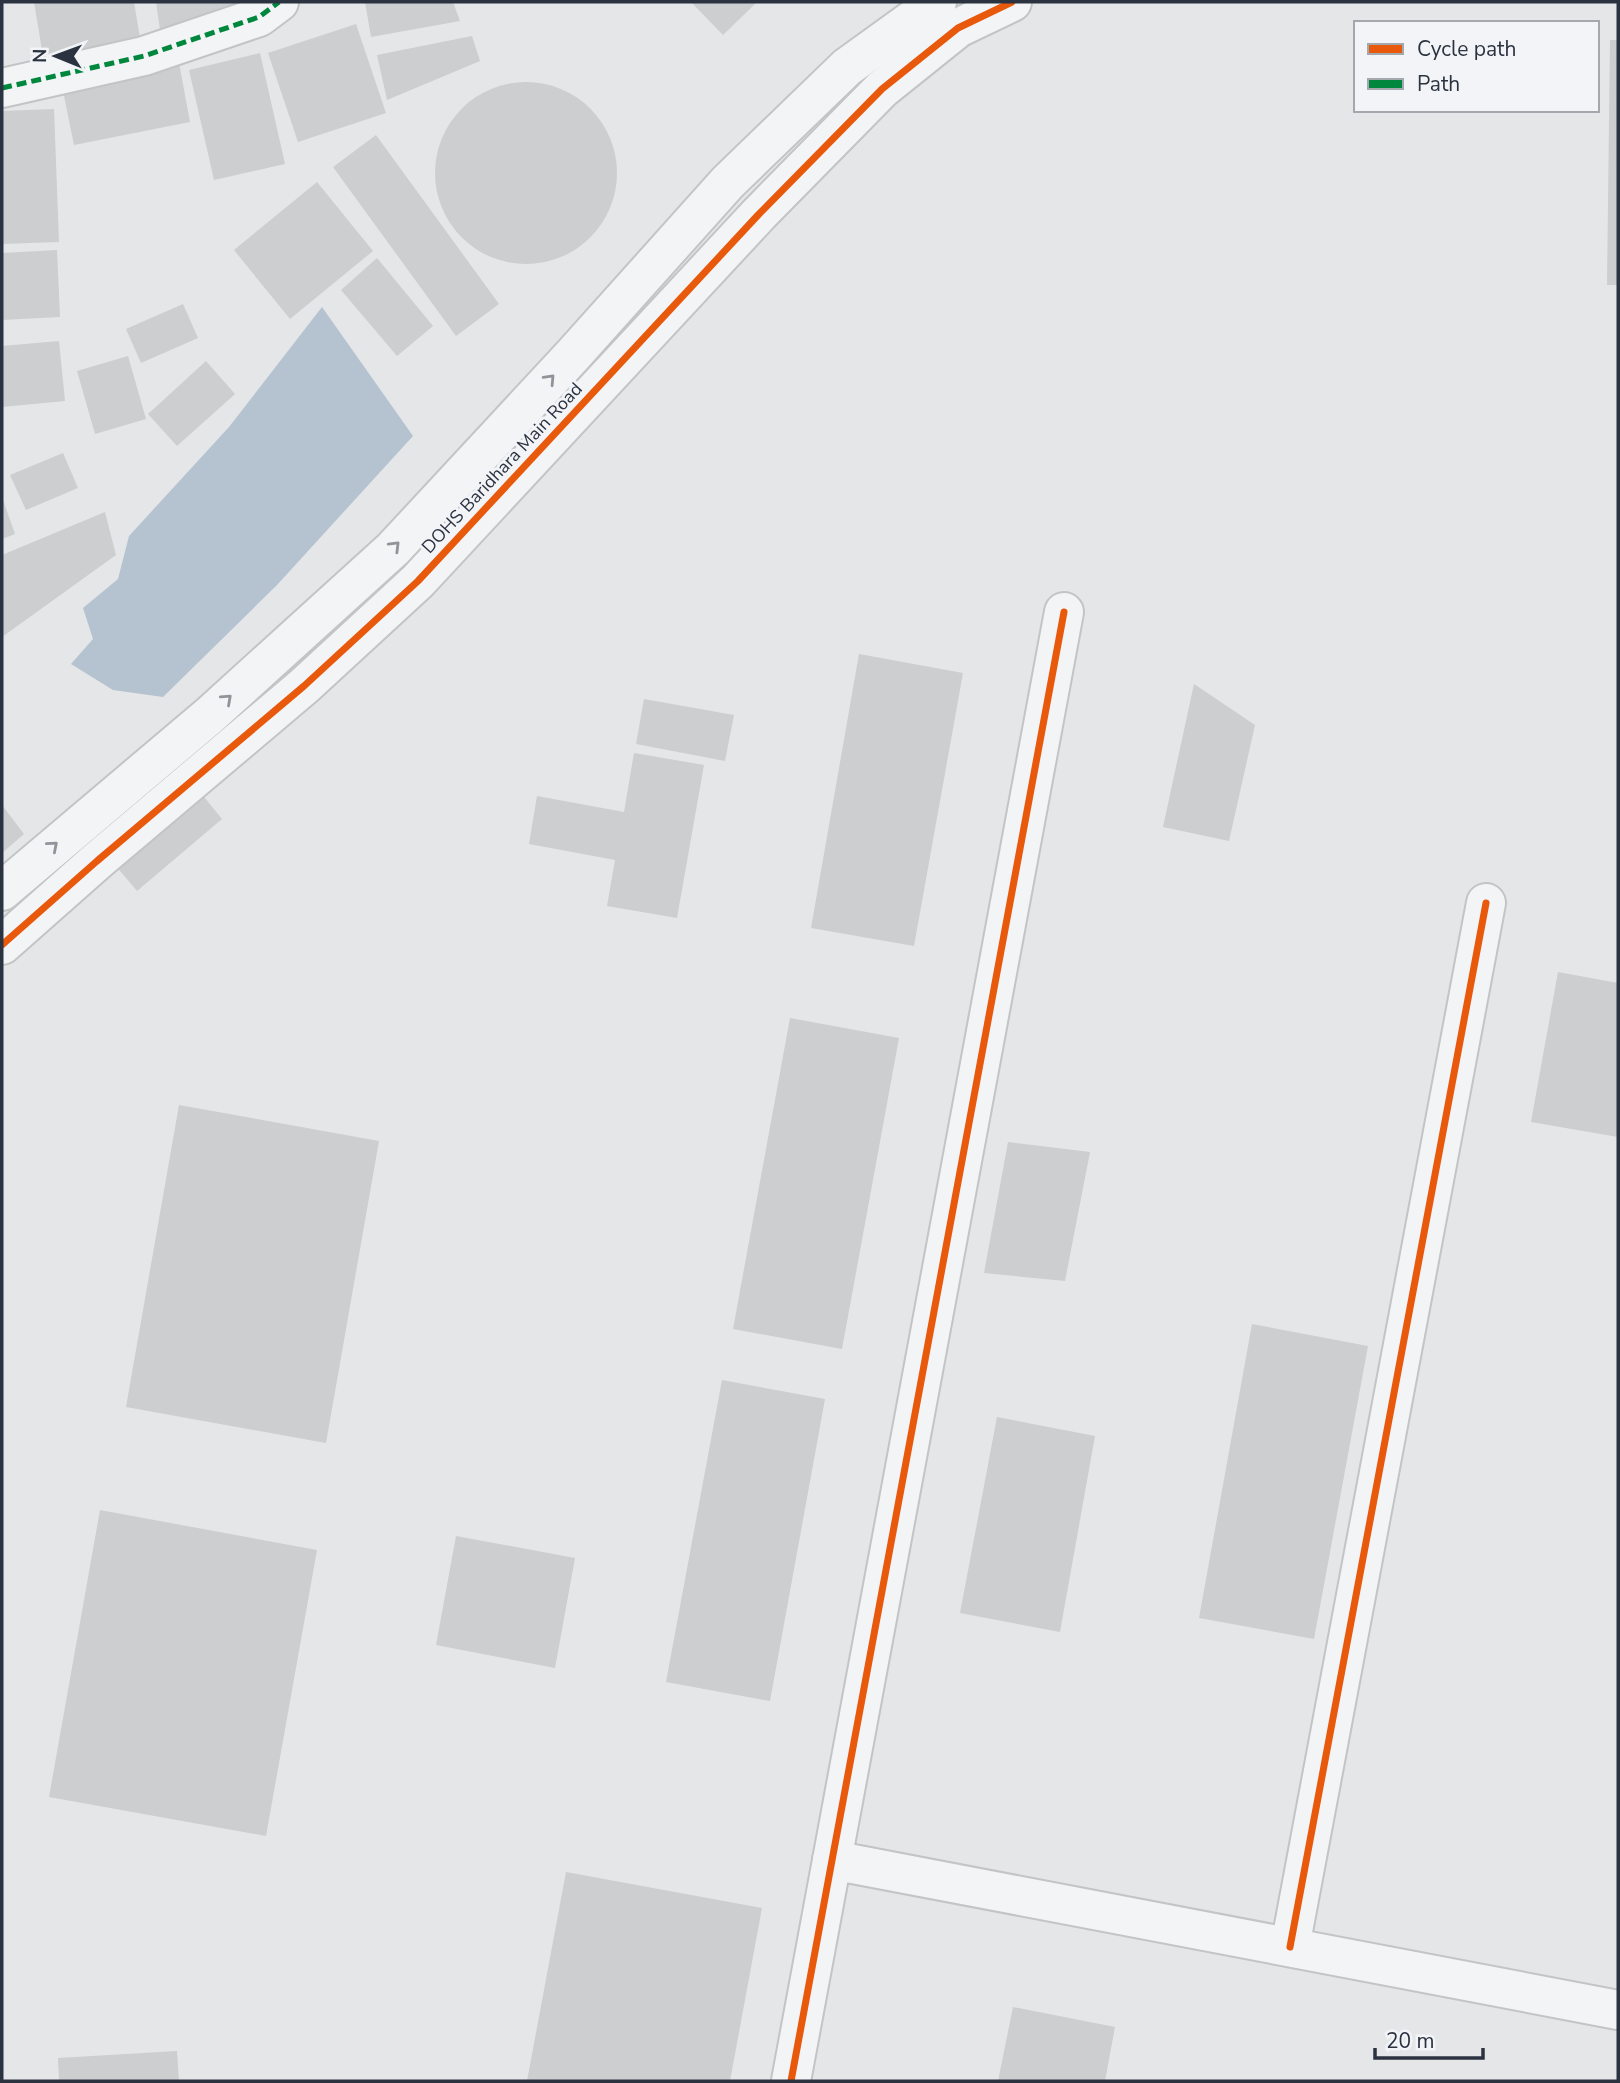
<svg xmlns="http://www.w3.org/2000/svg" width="1620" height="2083" font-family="'Nunito Sans',sans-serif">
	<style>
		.water { fill: #b5c2d0 }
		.building { fill: #ccced0 }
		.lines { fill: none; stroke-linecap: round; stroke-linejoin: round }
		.minor-casing { stroke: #c2c4c6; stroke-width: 42 }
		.minor { stroke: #f3f4f5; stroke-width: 38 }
		.quiet { stroke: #00873e; stroke-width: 5; stroke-dasharray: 10 5; stroke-linecap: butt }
		.cycleway-casing { stroke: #f2f4f7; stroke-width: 11 }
		.cycleway { stroke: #e8590c; stroke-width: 7 }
		.oneway { stroke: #90949a }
		.labels { text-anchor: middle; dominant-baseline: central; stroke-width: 6; stroke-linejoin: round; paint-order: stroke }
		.street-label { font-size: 18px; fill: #2c3340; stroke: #f2f4f7 }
	</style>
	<rect width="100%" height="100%" fill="#e4e6e8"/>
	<!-- water -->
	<path class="water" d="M322 307 413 436 277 585 163 697 113 690 71 664 93 639 83 608 118 579 129 536 229 427Z"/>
	<!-- building -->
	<g class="building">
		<path d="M34 2H134L142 50 45 68Z"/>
		<path d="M156 2H237L240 17 160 30Z"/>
		<path d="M365 2H453L460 21 371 37Z"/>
		<path d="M691 2H757L723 35Z"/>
		<path d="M356 24 386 113 298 142 268 53Z"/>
		<path d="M472 36 480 61 387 100 377 55Z"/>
		<path d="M1610 40H1618V285H1607Z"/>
		<path d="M260 53 285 164 214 180 189 70Z"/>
		<path d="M179 63 190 122 74 145 62 86Z"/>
		<circle cx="526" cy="173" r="91"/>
		<path d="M54 109 59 242 2 244V111Z"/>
		<path d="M376 135 499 304 456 336 333 167Z"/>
		<path d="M317 182 373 251 290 319 234 250Z"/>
		<path d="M57 250 60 317 2 320V253Z"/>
		<path d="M377 258 433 326 397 356 341 290Z"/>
		<path d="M183 304 198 338 141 363 126 329Z"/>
		<path d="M59 341 65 401 2 407V346Z"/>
		<path d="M128 356 146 419 95 434 77 371Z"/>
		<path d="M206 361 235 394 177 446 148 414Z"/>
		<path d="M63 453 78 488 26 510 10 475Z"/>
		<path d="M2 497 15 534 2 539Z"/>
		<path d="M105 512 116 555 2 637V555Z"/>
		<path d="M859 654 963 673 914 946 811 928Z"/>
		<path d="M1194 684 1255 725 1229 841 1163 827Z"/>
		<path d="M644 699 734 715 725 761 636 744Z"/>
		<path d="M634 753 704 765 677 918 607 906 615 860 529 844 537 796 624 812Z"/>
		<path d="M196 787 222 819 137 891 110 859Z"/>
		<path d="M2 805 24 834 2 853Z"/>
		<path d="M1558 972 1618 983V1137L1531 1122Z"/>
		<path d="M790 1018 899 1038 842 1349 733 1329Z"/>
		<path d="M179 1105 379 1141 326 1443 126 1407Z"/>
		<path d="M1008 1142 1090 1152 1065 1281 984 1273Z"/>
		<path d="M1252 1324 1368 1346 1314 1639 1199 1618Z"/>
		<path d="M722 1380 825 1399 770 1701 666 1682Z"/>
		<path d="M997 1417 1095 1436 1060 1632 960 1613Z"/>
		<path d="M100 1510 317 1550 266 1836 49 1797Z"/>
		<path d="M456 1536 575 1558 555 1668 436 1645Z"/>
		<path d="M566 1872 762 1908 730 2081H527Z"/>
		<path d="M1013 2007 1115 2027 1105 2081H998Z"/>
		<path d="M177 2051 179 2081H59L58 2058Z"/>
	</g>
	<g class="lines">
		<!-- minor casing -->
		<g class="minor-casing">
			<g id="minor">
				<path d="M2 88 144 56 259 17 279 2"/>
				<path d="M2 891 210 715 393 549 573 355 728 182 847 67 937 2"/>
				<path d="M2 945 97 861 304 686 418 581 759 214 882 89 958 28 1012 2"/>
				<path d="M832 1860 1618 2010"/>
				<path d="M1290 1947 1486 903"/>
				<path d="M791 2081 1064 612"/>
			</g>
		</g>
		<!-- minor -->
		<use href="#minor" class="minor"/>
		<!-- quiet -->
		<path class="quiet" d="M2 88 144 56 259 17 279 2"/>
		<!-- cycleway casing -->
		<g class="cycleway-casing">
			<g id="cycleway">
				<path d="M2 945 97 861 304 686 418 581 759 214 882 89 958 28 1012 2"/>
				<path d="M1290 1947 1486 903"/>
				<path d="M791 2081 1064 612"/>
			</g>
		</g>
		<!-- cycleway -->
		<use href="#cycleway" class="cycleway"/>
	</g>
	<!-- one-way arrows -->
	<defs><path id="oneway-chevron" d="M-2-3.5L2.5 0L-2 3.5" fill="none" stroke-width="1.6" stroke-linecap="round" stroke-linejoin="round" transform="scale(1.75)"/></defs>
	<g class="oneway">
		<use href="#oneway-chevron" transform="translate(550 379) rotate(-47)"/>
		<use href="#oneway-chevron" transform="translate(395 546) rotate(-45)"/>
		<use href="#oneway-chevron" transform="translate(227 699) rotate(-42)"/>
		<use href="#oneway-chevron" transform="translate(53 846) rotate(-41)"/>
	</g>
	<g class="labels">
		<!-- street labels -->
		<g class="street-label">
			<text transform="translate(502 468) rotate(-47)">DOHS Baridhara Main Road</text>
		</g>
	</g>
	<!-- border -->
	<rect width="1620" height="2083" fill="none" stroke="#2c3340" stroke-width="7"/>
	<!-- legend -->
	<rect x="1354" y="21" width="245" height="91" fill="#f2f4f7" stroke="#a3a7ae" stroke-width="2"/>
	<rect x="1368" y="44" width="35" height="10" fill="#e8590c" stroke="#a3a7ae" stroke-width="2"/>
	<text x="1417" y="56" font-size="21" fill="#2c3340">Cycle path</text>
	<rect x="1368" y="79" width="35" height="10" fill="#00873e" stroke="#a3a7ae" stroke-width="2"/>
	<text x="1417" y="91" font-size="21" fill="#2c3340">Path</text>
	<!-- north arrow -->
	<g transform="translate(56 56) rotate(271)" stroke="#f2f4f7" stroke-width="5" paint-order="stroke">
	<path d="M0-5L12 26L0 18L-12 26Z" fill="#2c3340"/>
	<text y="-10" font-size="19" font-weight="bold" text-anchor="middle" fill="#2c3340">N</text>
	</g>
	<!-- scale -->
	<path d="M1375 2048v10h108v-10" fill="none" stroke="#2c3340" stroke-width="3.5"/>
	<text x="1386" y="2048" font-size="21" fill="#2c3340" stroke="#f2f4f7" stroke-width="5" paint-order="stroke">20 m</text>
</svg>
